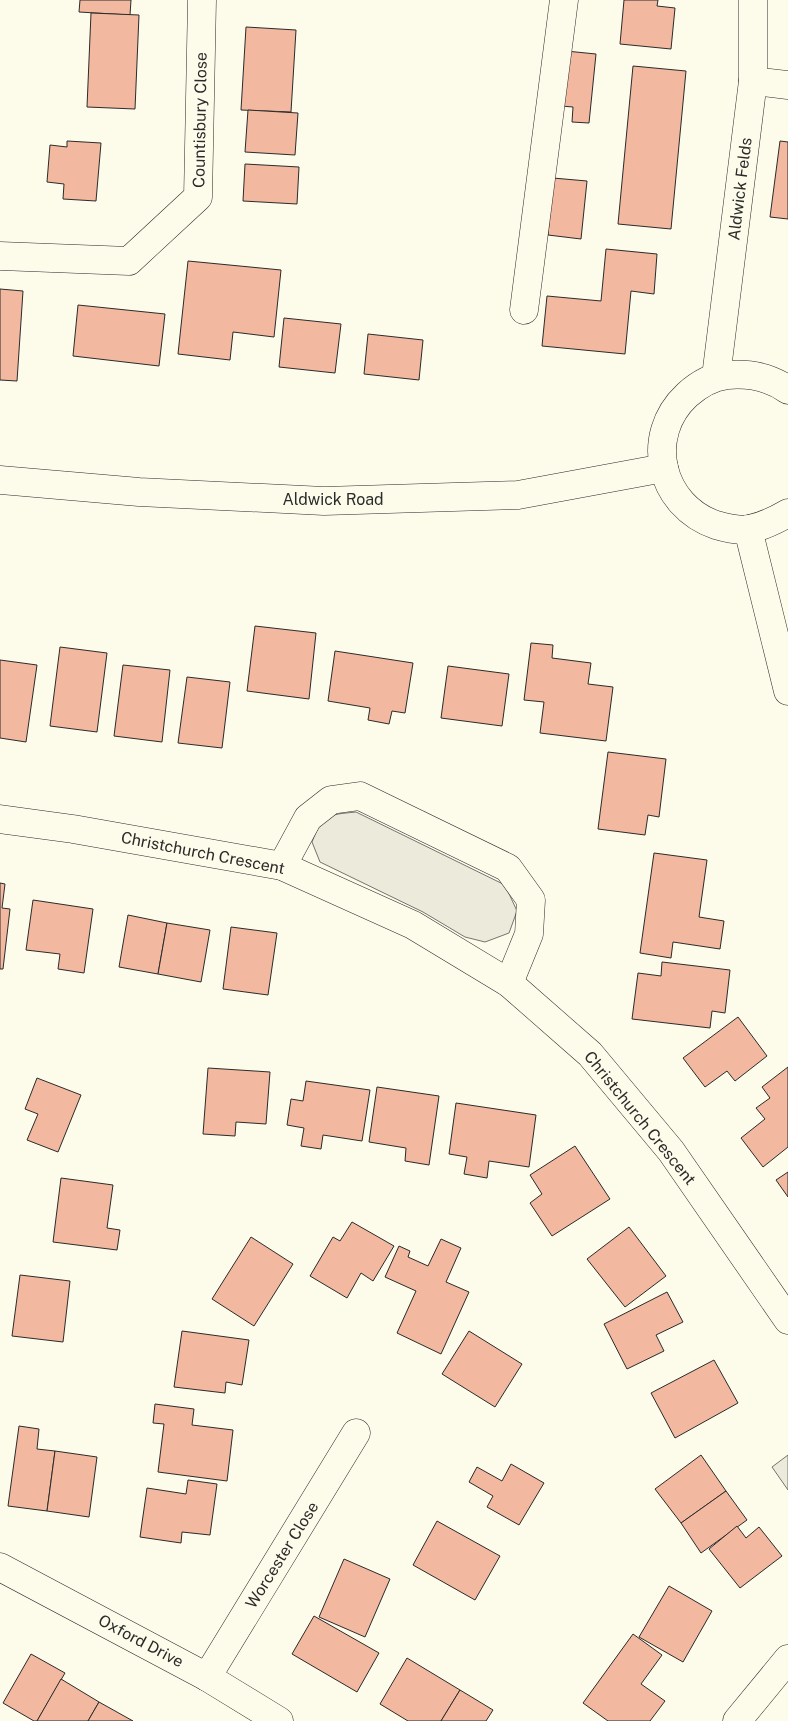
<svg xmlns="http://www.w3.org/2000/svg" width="788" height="1721" font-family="'Public Sans',sans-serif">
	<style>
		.green { fill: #ecebdb; stroke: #74746e }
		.building { fill: #f2b8a0; stroke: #2b2b2b }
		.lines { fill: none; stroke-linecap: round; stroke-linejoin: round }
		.street-casing { stroke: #2b2b2b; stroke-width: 29 }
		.secondary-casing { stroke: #2b2b2b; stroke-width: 29 }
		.street { stroke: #fdfbea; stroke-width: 28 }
		.secondary { stroke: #fdfbea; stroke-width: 28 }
		.labels { text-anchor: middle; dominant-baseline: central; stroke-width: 4; stroke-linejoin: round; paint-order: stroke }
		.street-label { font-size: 16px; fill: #2b2b2b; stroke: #fdfbea }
	</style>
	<rect width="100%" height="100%" fill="#fdfbea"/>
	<!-- green -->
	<g class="green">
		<path d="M356 812 505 885 517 911 509 933 485 942 465 937 423 912 320 862 312 842C323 814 327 815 356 812Z"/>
		<path d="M788 1455V1490L772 1467Z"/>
	</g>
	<!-- building -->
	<g class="building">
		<path d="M80 0H131L130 15 79 12Z"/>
		<path d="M624 0H658L657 6 675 8 671 49 620 44Z"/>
		<path d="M91 13 139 15 135 109 87 107Z"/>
		<path d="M246 27 296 30 291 112 241 110Z"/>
		<path d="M566 51 596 54 589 123 572 122 573 107 561 106Z"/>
		<path d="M633 66 686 71 671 229 618 224Z"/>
		<path d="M248 110 298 113 295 155 245 152Z"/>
		<path d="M67 141 101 143 96 201 63 199 64 184 47 182 50 145 67 147Z"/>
		<path d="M780 141 788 142V219L770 217Z"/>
		<path d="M245 164 299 167 297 204 243 201Z"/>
		<path d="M553 178 587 181 581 239 548 235Z"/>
		<path d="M606 249 657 254 654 294 631 291 625 354 542 346 547 296 601 301Z"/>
		<path d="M188 261 281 270 274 337 233 332 230 360 178 354Z"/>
		<path d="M0 289 23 291 17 381 0 380Z"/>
		<path d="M78 305 165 314 159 366 73 356Z"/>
		<path d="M284 318 341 324 335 373 279 367Z"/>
		<path d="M368 334 423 340 419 380 364 374Z"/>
		<path d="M255 626 316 633 309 699 247 691Z"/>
		<path d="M531 643 553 645 552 658 591 663 588 684 613 687 606 741 540 733 544 702 524 700Z"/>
		<path d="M60 647 107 653 97 732 50 726Z"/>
		<path d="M335 651 413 663 405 713 392 711 389 724 368 720 370 708 328 701Z"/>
		<path d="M0 660 37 665 26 742 0 738Z"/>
		<path d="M123 665 170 670 162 742 114 736Z"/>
		<path d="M448 666 509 674 502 726 441 718Z"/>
		<path d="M187 677 230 682 222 748 178 743Z"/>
		<path d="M608 752 666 759 659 817 648 815 645 835 598 829Z"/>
		<path d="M654 853 707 860 699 917 724 921 720 949 673 942 671 958 640 953Z"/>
		<path d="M0 883 5 884 2 908 10 909 3 969H0Z"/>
		<path d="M33 900 93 909 84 973 58 969 60 954 26 950Z"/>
		<path d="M128 915 167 923 158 974 119 967Z"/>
		<path d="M167 923 210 930 201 982 158 974Z"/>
		<path d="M231 927 277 933 268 995 223 989Z"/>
		<path d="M662 962 730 970 725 1013 712 1011 710 1028 632 1019 638 973 661 976Z"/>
		<path d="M738 1017 767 1056 735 1081 727 1071 705 1087 683 1058Z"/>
		<path d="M788 1067V1147L763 1167 741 1138 765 1119 756 1108 770 1098 762 1087Z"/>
		<path d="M208 1068 270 1072 266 1124 236 1122 235 1136 203 1134Z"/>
		<path d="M37 1078 81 1095 58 1152 27 1140 38 1114 25 1109Z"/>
		<path d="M306 1081 370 1090 362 1141 323 1135 321 1149 301 1146 304 1128 287 1125 291 1099 303 1101Z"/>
		<path d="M377 1087 439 1096 429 1165 405 1161 406 1148 369 1142Z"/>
		<path d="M456 1103 536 1115 529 1167 489 1161 487 1178 464 1174 467 1157 449 1154Z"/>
		<path d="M575 1146 610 1199 552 1236 530 1203 542 1194 530 1175Z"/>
		<path d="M788 1172V1197L776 1180Z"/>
		<path d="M61 1178 113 1185 107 1228 120 1230 117 1250 53 1242Z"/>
		<path d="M352 1222 394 1246 373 1281 361 1273 347 1298 310 1276 333 1237 340 1241Z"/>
		<path d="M629 1227 666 1276 625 1307 587 1259Z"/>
		<path d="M251 1237 293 1264 254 1326 212 1299Z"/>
		<path d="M441 1239 461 1248 446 1282 469 1292 441 1354 397 1333 416 1291 385 1277 399 1246 410 1251 408 1257 428 1266Z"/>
		<path d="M20 1275 70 1281 63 1342 12 1336Z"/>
		<path d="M667 1292 683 1322 656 1335 664 1351 627 1369 604 1324Z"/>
		<path d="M182 1331 249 1340 242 1385 226 1382 225 1393 174 1387Z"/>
		<path d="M469 1331 522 1364 495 1407 442 1374Z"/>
		<path d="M714 1360 738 1403 675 1438 651 1393Z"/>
		<path d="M155 1404 194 1409 192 1425 233 1430 227 1481 158 1472 164 1424 153 1423Z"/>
		<path d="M19 1426 39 1429 37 1449 55 1451 47 1511 8 1506Z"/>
		<path d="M55 1451 97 1457 89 1517 47 1511Z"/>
		<path d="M701 1455 726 1491 681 1523 655 1489Z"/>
		<path d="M511 1464 544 1483 519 1525 487 1507 493 1496 469 1482 477 1467 502 1481Z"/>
		<path d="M188 1480 217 1484 210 1535 182 1532 181 1543 140 1537 147 1488 186 1494Z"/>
		<path d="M726 1491 747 1520 701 1553 681 1523Z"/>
		<path d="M437 1521 500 1556 475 1600 413 1565Z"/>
		<path d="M737 1526 746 1538 759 1527 782 1556 740 1588 709 1549Z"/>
		<path d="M344 1559 390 1579 365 1637 319 1617Z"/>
		<path d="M669 1586 712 1611 683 1662 639 1637Z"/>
		<path d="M314 1616 379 1653 357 1692 292 1654Z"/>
		<path d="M633 1634 662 1655 641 1684 665 1701 650 1721H608L583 1703Z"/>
		<path d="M31 1654 65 1673 37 1721H34L3 1703Z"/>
		<path d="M407 1658 460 1690 441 1721H408L380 1704Z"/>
		<path d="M61 1679 99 1702 88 1721H37Z"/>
		<path d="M460 1690 493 1710 486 1721H441Z"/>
		<path d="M99 1702 133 1721H88Z"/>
	</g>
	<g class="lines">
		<!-- street casing -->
		<g class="street-casing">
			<g id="street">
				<path d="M753 81 788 85"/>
				<path d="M0 256 129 261 198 197 202 0"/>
				<path d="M524 310 564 0"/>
				<path d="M716 377 753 81V0"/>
				<path d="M0 819 73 829 282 866 413 925 509 983 590 1054 671 1151 788 1320"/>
				<path d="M282 866 308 818 331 800 360 796 508 868 531 900 529 934 509 983"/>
				<path d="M0 1567 207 1677 279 1721"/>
				<path d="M207 1677 356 1433"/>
				<path d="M737 1721 788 1659"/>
			</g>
		</g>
		<!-- secondary casing -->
		<g class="secondary-casing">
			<g id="secondary">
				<path d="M788 390C770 377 749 373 727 375 711 377 698 385 687 395 643 436 660 506 716 525 726 528 739 531 750 529 764 526 776 520 788 513"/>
				<path d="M0 480 139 492 324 501 518 495 664 468"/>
				<path d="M748 529 788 691"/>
			</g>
		</g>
		<!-- street -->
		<use href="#street" class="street"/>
		<!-- secondary -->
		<use href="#secondary" class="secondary"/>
	</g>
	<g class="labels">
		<!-- street labels -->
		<g class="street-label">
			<text transform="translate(200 120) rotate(-89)">Countisbury Close</text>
			<text transform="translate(740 189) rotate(-83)">Aldwick Felds</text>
			<text x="333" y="499">Aldwick Road</text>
			<text transform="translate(203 853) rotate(11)">Christchurch Crescent</text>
			<text transform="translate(640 1118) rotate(51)">Christchurch Crescent</text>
			<text transform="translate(282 1555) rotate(-58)">Worcester Close</text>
			<text transform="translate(141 1641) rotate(28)">Oxford Drive</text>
		</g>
	</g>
</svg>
